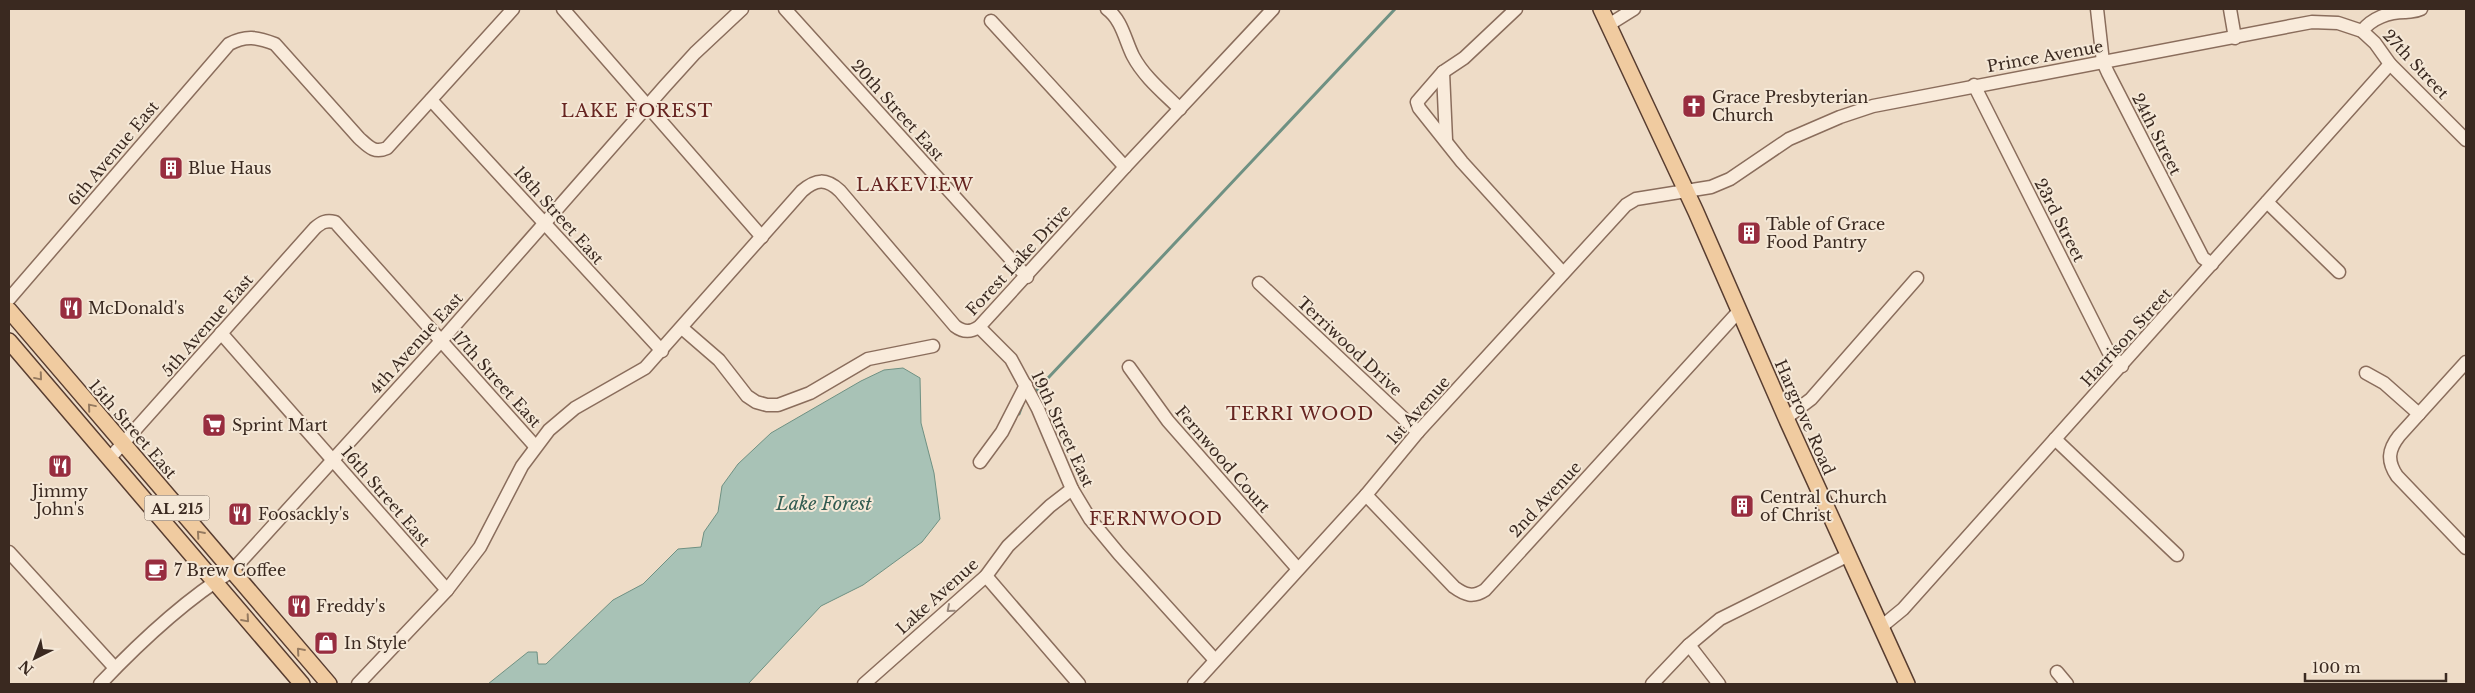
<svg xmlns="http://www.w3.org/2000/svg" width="2475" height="693" font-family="'Libre Baskerville',serif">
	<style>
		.water { fill: #a8c2b6; stroke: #6f9183 }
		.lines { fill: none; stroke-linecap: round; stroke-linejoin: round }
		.stream { stroke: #6f9183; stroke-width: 3 }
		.minor-casing { stroke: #8a6d5c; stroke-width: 15 }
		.major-casing { stroke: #583d30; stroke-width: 18 }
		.minor { stroke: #f9ebdb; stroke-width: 12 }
		.major { stroke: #f0cba0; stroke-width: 15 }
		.oneway { stroke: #957a60 }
		.oneway2 { stroke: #9a8a7e }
		.labels { text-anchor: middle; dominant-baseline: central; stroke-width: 4; stroke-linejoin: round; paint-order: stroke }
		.shield { fill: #f5e8d7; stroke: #726257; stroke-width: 1 }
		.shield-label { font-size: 15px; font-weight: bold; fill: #3a2920 }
		.street-label { font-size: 16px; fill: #3a2920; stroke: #f5e8d7 }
		.poi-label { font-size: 16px; fill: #3a2920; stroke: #f5e8d7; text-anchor: start }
		.neighbourhood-label { font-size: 18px; letter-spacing: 1px; fill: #662420; stroke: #f5e8d7 }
		.water-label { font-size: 18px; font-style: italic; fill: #305a50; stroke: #f5e8d7 }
	</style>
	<rect width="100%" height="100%" fill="#eedcc7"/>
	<!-- water -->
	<path class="water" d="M903 368 920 378 921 423 934 473 940 519 922 542 863 585 821 606 748 684H488L528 652H537L538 664H546L613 600 643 584 678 549 701 547 704 532 718 512 722 486 738 464 771 433 861 381 884 370Z"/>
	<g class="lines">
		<!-- stream -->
		<g class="stream">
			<path d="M1033 394 1395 9"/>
			<path d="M1019 414 1023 403"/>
		</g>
		<!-- minor casing -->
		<g class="minor-casing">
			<g id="minor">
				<path d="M563 9 762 237"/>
				<path d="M785 9 1027 277"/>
				<path d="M1107 9C1122 20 1125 40 1133 56 1144 77 1164 93 1180 109"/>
				<path d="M1516 9 1464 58 1443 72 1417 102 1419 108 1462 162 1563 273"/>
				<path d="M2097 9 2103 62 2108 73 2203 258 2212 264"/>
				<path d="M2230 9 2235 38"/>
				<path d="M991 21 1125 167"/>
				<path d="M1610 24 1634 9"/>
				<path d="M2362 31C2372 18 2389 12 2405 12 2412 11 2415 12 2421 9"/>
				<path d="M1443 72 1446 140"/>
				<path d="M1974 85 2108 351 2122 366"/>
				<path d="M431 100 662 351"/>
				<path d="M2267 202 2339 272"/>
				<path d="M1259 283 1418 432"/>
				<path d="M9 299 229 44C246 35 257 37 275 44L359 138C368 146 374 154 387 148L513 9"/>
				<path d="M979 327 1011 359 1038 409 1072 489 1090 519 1119 554 1215 660"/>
				<path d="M682 328 719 360 747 396 756 402 767 405H778L810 393 868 359 933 346"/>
				<path d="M221 333 447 590"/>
				<path d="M2466 362 2399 436C2388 450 2387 461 2397 476L2466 548"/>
				<path d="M1129 367 1168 421 1298 569"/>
				<path d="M2366 373 2384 383 2419 414"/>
				<path d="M1786 418 1811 399 1917 278"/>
				<path d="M2055 439 2177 555"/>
				<path d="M109 459 315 228C322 222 326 220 335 222L535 446"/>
				<path d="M980 462 1002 432 1026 385"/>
				<path d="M1366 495 1454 587C1465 595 1473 598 1485 590L1739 311"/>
				<path d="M9 552 115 668"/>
				<path d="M986 576 1079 684"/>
				<path d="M1881 627 1903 609 2390 64"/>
				<path d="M1689 645 1719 684"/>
				<path d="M2057 672 2067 684"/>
				<path d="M100 684C139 643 183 601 232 571L441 341 665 86 695 53 742 9"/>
				<path d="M358 684 447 590 480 547 522 466 549 430 575 408 645 368 802 191C816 179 826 178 840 191L955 326C964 333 971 332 979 327L1125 167 1273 9"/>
				<path d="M864 684 986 576 1008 546 1050 506 1072 489"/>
				<path d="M1194 684 1366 495 1418 432 1626 205 1636 199 1711 187 1730 179 1789 139 1840 117 1873 106 2312 22 2338 23 2362 31 2375 43 2390 64 2466 140"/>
				<path d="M1652 684 1689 645 1720 619 1849 555"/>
			</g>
		</g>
		<!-- major casing -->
		<g class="major-casing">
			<g id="major">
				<path d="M1601 9 1696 212 1786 418 1907 684"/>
				<path d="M9 310 329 684"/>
				<path d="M9 341 302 684"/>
			</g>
		</g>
		<!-- minor -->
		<use href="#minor" class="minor"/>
		<!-- major -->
		<use href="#major" class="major"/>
	</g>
	<!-- one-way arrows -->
	<defs><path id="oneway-chevron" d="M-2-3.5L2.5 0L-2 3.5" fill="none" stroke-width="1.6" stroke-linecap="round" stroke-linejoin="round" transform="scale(1.25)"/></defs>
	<g class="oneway">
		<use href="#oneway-chevron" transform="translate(39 377) rotate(50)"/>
		<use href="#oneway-chevron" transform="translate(91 407) rotate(-130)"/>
		<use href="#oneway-chevron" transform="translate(200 534) rotate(-131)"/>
		<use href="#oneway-chevron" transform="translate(246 619) rotate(49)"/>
		<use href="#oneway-chevron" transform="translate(300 651) rotate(-131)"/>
	</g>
	<use class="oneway2" href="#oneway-chevron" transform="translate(950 609) rotate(139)"/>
	<!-- icons -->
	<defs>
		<g id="church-square" transform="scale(1.25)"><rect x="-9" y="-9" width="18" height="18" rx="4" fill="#982d3f" stroke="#f5e8d7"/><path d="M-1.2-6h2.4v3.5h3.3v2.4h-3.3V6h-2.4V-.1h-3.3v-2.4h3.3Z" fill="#fff"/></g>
		<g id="building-square" transform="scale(1.25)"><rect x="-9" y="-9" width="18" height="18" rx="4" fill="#982d3f" stroke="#f5e8d7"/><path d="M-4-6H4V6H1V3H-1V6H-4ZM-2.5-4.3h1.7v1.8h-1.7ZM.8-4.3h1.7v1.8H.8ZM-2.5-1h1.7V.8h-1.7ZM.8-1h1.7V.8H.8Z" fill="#fff"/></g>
		<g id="restaurant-square" transform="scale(1.25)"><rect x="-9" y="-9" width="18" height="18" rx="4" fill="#982d3f" stroke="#f5e8d7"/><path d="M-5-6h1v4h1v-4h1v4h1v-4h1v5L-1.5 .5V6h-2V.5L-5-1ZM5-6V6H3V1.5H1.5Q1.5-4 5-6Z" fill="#fff"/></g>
		<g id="supermarket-square" transform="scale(1.25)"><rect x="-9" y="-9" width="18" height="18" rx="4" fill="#982d3f" stroke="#f5e8d7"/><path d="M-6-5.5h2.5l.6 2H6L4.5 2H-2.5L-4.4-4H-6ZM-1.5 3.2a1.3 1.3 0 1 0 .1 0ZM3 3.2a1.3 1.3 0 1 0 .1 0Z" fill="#fff"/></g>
		<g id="cafe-square" transform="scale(1.25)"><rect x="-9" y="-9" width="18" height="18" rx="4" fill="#982d3f" stroke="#f5e8d7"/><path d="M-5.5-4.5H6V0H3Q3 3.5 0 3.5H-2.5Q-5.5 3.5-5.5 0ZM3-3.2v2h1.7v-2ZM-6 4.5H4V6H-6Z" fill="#fff"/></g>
		<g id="shop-square" transform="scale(1.25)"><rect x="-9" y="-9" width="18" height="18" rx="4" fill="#982d3f" stroke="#f5e8d7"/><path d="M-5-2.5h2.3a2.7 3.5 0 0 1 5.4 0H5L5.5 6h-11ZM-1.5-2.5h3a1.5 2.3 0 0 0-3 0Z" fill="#fff"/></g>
	</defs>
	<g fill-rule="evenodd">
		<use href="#church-square" x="1694" y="106"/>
		<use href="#building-square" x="171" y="168"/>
		<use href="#building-square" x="1749" y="233"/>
		<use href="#restaurant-square" x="71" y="308"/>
		<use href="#supermarket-square" x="214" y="425"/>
		<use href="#restaurant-square" x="60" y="466"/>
		<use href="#building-square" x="1742" y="506"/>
		<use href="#restaurant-square" x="240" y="514"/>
		<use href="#cafe-square" x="156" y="570"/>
		<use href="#restaurant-square" x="299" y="606"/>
		<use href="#shop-square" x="326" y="643"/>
	</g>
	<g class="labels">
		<!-- shield labels -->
		<rect class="shield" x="144.5" y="495.5" width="65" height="25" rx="4"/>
		<g class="shield-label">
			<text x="177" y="508">AL 215</text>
		</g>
		<!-- street labels -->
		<g class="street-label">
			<text transform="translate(2045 56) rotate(-10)">Prince Avenue</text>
			<text transform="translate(2416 64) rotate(47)">27th Street</text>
			<text transform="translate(898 110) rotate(48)">20th Street East</text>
			<text transform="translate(2157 134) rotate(63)">24th Street</text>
			<text transform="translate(113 153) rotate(-50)">6th Avenue East</text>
			<text transform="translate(559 215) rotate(48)">18th Street East</text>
			<text transform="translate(2060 220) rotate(63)">23rd Street</text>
			<text transform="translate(1018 260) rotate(-47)">Forest Lake Drive</text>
			<text transform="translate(207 325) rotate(-49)">5th Avenue East</text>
			<text transform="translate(2126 337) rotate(-48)">Harrison Street</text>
			<text transform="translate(416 343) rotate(-48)">4th Avenue East</text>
			<text transform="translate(1350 346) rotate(43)">Terriwood Drive</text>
			<text transform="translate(497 379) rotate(48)">17th Street East</text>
			<text transform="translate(1418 410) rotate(-48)">1st Avenue</text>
			<text transform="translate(1805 417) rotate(66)">Hargrove Road</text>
			<text transform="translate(133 429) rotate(49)">15th Street East</text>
			<text transform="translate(1063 429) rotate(65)">19th Street East</text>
			<text transform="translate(1223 459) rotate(49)">Fernwood Court</text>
			<text transform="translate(386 496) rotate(49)">16th Street East</text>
			<text transform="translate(1545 499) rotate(-47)">2nd Avenue</text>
			<text transform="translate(937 596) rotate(-42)">Lake Avenue</text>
		</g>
		<!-- poi labels -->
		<g class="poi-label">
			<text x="1712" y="97">Grace Presbyterian<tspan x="1712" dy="18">Church</tspan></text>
			<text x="188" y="168">Blue Haus</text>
			<text x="1766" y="224">Table of Grace<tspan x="1766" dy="18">Food Pantry</tspan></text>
			<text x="88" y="308">McDonald's</text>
			<text x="232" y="425">Sprint Mart</text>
			<text x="60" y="491" text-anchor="middle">Jimmy<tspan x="60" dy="18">John's</tspan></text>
			<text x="1760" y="497">Central Church<tspan x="1760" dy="18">of Christ</tspan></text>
			<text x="258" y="514">Foosackly's</text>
			<text x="174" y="570">7 Brew Coffee</text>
			<text x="316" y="606">Freddy's</text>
			<text x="344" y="643">In Style</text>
		</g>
		<!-- neighbourhood labels -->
		<g class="neighbourhood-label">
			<text x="637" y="111">LAKE FOREST</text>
			<text x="915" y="185">LAKEVIEW</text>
			<text x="1300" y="414">TERRI WOOD</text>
			<text x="1156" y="519">FERNWOOD</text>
		</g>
		<!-- water labels -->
		<g class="water-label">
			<text x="824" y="504">Lake Forest</text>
		</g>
	</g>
	<!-- border -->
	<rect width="2475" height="693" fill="none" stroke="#3a2920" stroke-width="20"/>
	<!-- north arrow -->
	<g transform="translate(35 658) rotate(222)" stroke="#f5e8d7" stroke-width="4" paint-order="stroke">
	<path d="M0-4L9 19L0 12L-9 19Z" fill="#3a2920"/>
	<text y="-8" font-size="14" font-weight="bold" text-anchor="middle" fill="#3a2920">N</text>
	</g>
	<!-- scale -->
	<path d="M2305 673v8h141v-8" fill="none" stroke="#3a2920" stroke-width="2.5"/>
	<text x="2312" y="673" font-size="15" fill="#3a2920" stroke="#f5e8d7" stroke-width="4" paint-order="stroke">100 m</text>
</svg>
